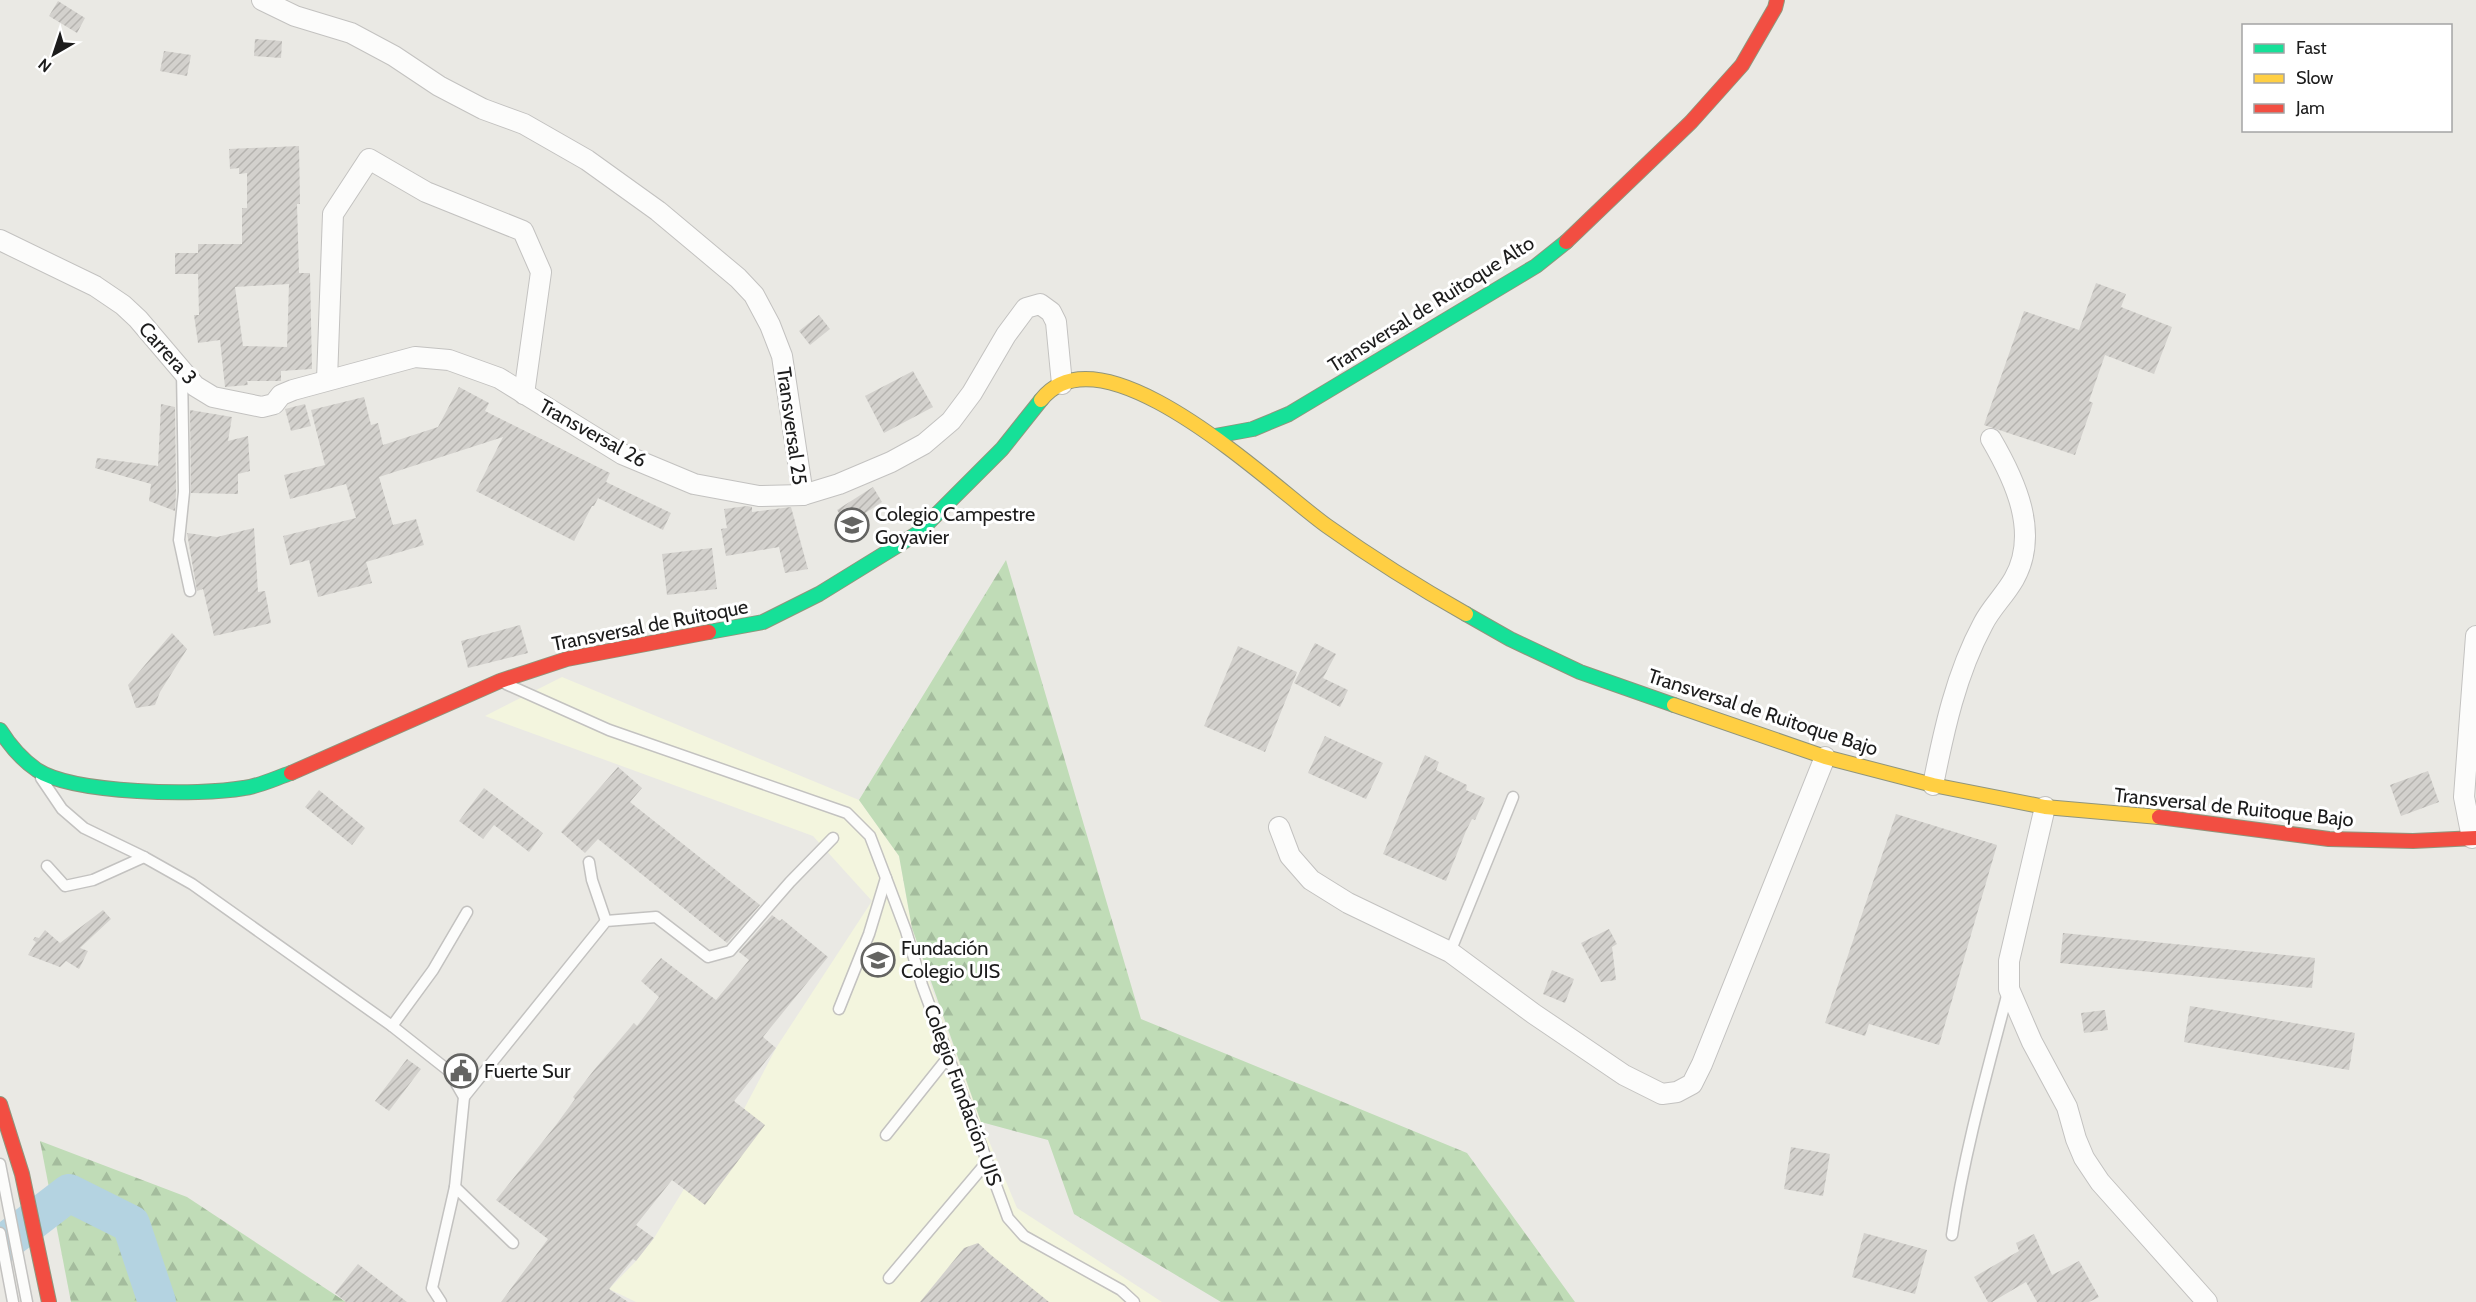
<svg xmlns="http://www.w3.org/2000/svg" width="2476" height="1302" font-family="Cabin,sans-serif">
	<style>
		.education { fill: #f3f5de }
		.forest { fill: url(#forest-firs) }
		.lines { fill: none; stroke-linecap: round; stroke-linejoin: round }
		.river { stroke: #b4d3e1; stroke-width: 38 }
		.building { fill: url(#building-hatch); fill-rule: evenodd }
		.lane-casing { stroke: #c3c2c0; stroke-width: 13 }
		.street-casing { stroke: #c3c2c0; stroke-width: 22 }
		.fast-casing { stroke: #90957c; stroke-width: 16 }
		.slow-casing { stroke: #90957c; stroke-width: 16 }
		.jam-casing { stroke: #90957c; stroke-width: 16 }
		.lane { stroke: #fcfcfb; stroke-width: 10 }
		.street { stroke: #fcfcfb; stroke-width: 20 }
		.fast { stroke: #16e098; stroke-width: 14 }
		.slow { stroke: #ffcf43; stroke-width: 14 }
		.jam { stroke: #f24e42; stroke-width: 14 }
		.labels { text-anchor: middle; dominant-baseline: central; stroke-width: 6; stroke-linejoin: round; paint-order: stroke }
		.street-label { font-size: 20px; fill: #1c1c1c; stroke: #fff }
		.poi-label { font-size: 20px; fill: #1c1c1c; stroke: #fff; text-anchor: start }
	</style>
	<defs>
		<pattern id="forest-firs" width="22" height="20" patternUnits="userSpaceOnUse" patternTransform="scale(1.5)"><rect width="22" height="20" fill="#c0dcb7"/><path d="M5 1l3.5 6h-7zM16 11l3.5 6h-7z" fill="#a4bc9d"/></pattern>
		<pattern id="building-hatch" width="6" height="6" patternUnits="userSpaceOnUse" patternTransform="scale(1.5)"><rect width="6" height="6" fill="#d3d1cd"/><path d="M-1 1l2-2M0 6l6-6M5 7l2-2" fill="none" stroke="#b5b3af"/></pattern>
	</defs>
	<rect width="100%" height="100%" fill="#eae9e4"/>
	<!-- education -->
	<path class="education" d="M562 677 859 800 899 856 912 928 933 992 981 1122 1017 1208 1162 1302H636L609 1289 636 1261 654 1238 684 1189 744 1109 776 1048 872 901 813 836 485 716Z"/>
	<!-- forest -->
	<g class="forest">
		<path d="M1006 560 1141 1019 1467 1153 1575 1302H1221L1074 1214 1048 1140 981 1122 912 928 899 856 859 800Z"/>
		<path d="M40 1141 187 1197 346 1302H71Z"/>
	</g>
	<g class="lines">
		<!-- river -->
		<path class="river" d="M0 1246 69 1193 131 1224 157 1302"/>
	</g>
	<!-- building -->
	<g class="building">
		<path d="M58 1 85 18 77 33 49 16Z"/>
		<path d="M255 39 282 41 281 58 254 56Z"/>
		<path d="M164 51 191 55 187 76 160 71Z"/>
		<path d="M299 146 300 204H297L299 273H310L312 369 281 371V381H247L248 385 225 387 220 340 198 343 194 315H199L198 274H175V253H198V244H242V208H247V173L239 174V168L230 169 229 149ZM289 284 287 347 243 346 235 287Z"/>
		<path d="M2096 283 2126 294 2121 307 2172 327 2154 374 2105 355 2089 401 2093 403 2075 455 1984 425 2024 311 2079 330Z"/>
		<path d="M819 315 830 329 810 345 799 331Z"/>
		<path d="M913 371 933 407 884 433 865 396Z"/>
		<path d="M459 387 489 403 485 411 610 473 606 482 671 513 663 530 598 498 594 506H592L574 541 476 491 503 437 379 477 393 525 416 519 424 545 366 562 372 583 318 597 309 560 290 565 283 536 356 518 346 484 290 499 284 475 325 465 311 410 364 397 371 425 378 423 383 445 438 427Z"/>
		<path d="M161 404 175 407 176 492 175 511 149 501 151 484 95 468 97 458 158 466Z"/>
		<path d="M305 404 311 426 291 431 285 409Z"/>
		<path d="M190 410 232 417 228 441 248 436 250 471 238 474V494L191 493Z"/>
		<path d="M873 487 882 502 847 525 837 510Z"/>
		<path d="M747 506 752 507V512L791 507 808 569 785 573 779 547 726 556 721 529 727 528 724 509Z"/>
		<path d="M254 528 258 592 265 591 271 623 214 636 203 589 197 591 187 533 217 537Z"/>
		<path d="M712 548 717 589 667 595 662 554Z"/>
		<path d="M520 625 528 653 468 668 461 641Z"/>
		<path d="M172 633 187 649 160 692 155 705 136 708 128 685Z"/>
		<path d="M1315 643 1336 654 1323 678 1348 690 1340 707 1294 683Z"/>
		<path d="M1238 646 1297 672 1265 752 1204 726Z"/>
		<path d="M1325 736 1383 763 1366 799 1308 773Z"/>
		<path d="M1425 755 1439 762 1436 770 1467 785 1466 790 1485 798 1475 820 1472 819 1466 831 1446 881 1383 854Z"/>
		<path d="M618 767 642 788 630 802 760 905 727 943 598 839 585 853 561 832Z"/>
		<path d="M2428 771 2439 802 2401 816 2390 785Z"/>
		<path d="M484 788 543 833 529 852 494 825 483 839 459 821Z"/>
		<path d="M319 790 365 828 352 845 305 807Z"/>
		<path d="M1896 814 1997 845 1939 1045 1869 1024 1865 1036 1825 1023Z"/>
		<path d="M103 910 111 919 80 948 88 951 79 969 66 961 60 967 28 955 36 942 33 940 35 937 39 938 45 930 60 943Z"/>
		<path d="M772 915 780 921 782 919 828 957 763 1037 776 1048 734 1101 765 1125 705 1205 672 1180 636 1225 654 1238 636 1261 633 1259 609 1289 628 1302H501L548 1239 496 1200 556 1125 575 1099 573 1097 594 1070 634 1023 637 1026 659 997 641 981 661 958 716 1000 749 960 739 952Z"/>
		<path d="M1609 929 1617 944 1612 947 1616 980 1601 982 1581 943Z"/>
		<path d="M2063 933 2315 958 2312 988 2060 963Z"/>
		<path d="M1552 970 1574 979 1565 1003 1543 994Z"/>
		<path d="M2190 1006 2355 1033 2349 1070 2184 1042Z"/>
		<path d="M2105 1010 2108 1030 2084 1033 2081 1013Z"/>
		<path d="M407 1059 421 1069 389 1111 375 1101Z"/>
		<path d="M1791 1147 1830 1154 1823 1196 1784 1189Z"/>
		<path d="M1864 1233 1927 1250 1915 1294 1852 1277Z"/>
		<path d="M2034 1234 2052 1275 2079 1261 2099 1297 2089 1302H2037L2026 1282 1992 1302H1988L1974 1277 2019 1251 2016 1243Z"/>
		<path d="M978 1243 991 1255 1049 1302H920L964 1248Z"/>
		<path d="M358 1264 407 1302H346L335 1293Z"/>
	</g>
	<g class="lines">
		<!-- lane casing -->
		<g class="lane-casing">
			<g id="lane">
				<path d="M182 371 184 492 179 540 190 591"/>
				<path d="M506 684 609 730 847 813 870 836 886 878 906 931 922 985 1008 1218 1024 1236 1121 1290 1134 1302"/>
				<path d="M41 778 62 809 84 828 144 857 192 884 392 1026 449 1071 464 1097 455 1187 432 1288 441 1302"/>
				<path d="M589 862 592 880 606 921"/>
				<path d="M47 866 65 886 93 880 144 857"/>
				<path d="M1450 952 1513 797"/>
				<path d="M839 1009 869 934 886 878"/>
				<path d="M392 1026 433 970 467 912"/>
				<path d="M464 1097 606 921 656 917 708 957 730 951 790 882 833 838"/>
				<path d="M886 1135 949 1056"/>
				<path d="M0 1164 27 1302"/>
				<path d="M455 1187 513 1243"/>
				<path d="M0 1233 13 1302"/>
				<path d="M1952 1235C1964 1153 1987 1072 2008 992"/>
				<path d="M889 1278 987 1162"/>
			</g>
		</g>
		<!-- street casing -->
		<g class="street-casing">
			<g id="street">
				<path d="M262 0 295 16 351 33 394 56 439 86 483 109 524 124 587 160 658 211 738 278 754 295 770 325 782 356 803 495"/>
				<path d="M0 240 95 286 123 305 138 319 195 386 213 397 262 407 274 404 281 395 293 390 415 357 449 360 499 378 622 454 694 484 759 496 803 495 839 484 891 462 924 444 951 421 972 393 1006 335 1026 308 1040 304 1051 312 1056 322 1062 384"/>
				<path d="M327 380 333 214 369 159 426 192 523 231 541 272 524 394"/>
				<path d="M1933 785C1944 730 1956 674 1983 624 1991 608 2005 595 2014 579 2040 533 2015 480 1991 439"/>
				<path d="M2045 807 2009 961V989L2032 1042 2067 1107 2076 1139 2084 1158 2100 1182 2207 1302"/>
				<path d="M1279 827 1290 856 1311 880 1348 903 1450 952 1534 1014 1624 1075 1662 1094 1677 1092 1692 1084 1702 1064 1825 757"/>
				<path d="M2472 838 2464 797 2476 636"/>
			</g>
		</g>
		<!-- fast casing -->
		<g class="fast-casing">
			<g id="fast">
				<path d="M1215 436 1253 429 1289 414 1536 266 1566 242"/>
				<path d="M1466 614 1510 639 1580 672 1674 705"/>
				<path d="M709 632 763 622 819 594 918 533 1002 449 1041 400"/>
				<path d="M0 730C10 746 21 759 37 770 74 794 199 796 244 788 260 786 276 778 291 773"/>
			</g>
		</g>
		<!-- slow casing -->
		<g class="slow-casing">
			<g id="slow">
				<path d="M1041 400C1103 321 1275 489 1327 526 1372 558 1418 587 1466 614"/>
				<path d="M1674 705 1825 757 1933 785 2045 807 2159 817"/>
			</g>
		</g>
		<!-- jam casing -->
		<g class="jam-casing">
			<g id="jam">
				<path d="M1566 242 1691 122 1742 65 1775 8 1777 0"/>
				<path d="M291 773 500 681 567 659 709 632"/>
				<path d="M2159 817 2329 839 2413 841 2476 838"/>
				<path d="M0 1104 22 1174 49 1302"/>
			</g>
		</g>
		<!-- lane -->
		<use href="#lane" class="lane"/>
		<!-- street -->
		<use href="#street" class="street"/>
		<!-- fast -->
		<use href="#fast" class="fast"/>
		<!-- slow -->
		<use href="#slow" class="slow"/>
		<!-- jam -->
		<use href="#jam" class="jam"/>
	</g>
	<!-- icons -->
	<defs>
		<g id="school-ring" transform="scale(1.725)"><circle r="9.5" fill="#fff" stroke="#646462" stroke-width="1.5"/><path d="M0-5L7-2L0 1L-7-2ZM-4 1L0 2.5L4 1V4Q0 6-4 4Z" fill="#646462"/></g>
		<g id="civic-ring" transform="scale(1.725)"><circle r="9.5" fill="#fff" stroke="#646462" stroke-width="1.5"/><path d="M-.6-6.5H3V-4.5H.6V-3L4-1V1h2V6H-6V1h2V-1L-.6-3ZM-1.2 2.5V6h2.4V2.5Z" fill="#646462"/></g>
	</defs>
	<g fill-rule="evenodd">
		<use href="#school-ring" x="852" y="525"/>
		<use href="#school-ring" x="878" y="960"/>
		<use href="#civic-ring" x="461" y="1071"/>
	</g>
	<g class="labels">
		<!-- street labels -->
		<g class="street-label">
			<text transform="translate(1431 304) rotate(-32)">Transversal de Ruitoque Alto</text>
			<text transform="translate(168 353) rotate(48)">Carrera 3</text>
			<text transform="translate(792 426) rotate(82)">Transversal 25</text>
			<text transform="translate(593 433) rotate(29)">Transversal 26</text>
			<text transform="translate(650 625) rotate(-11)">Transversal de Ruitoque</text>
			<text transform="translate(1763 712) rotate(18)">Transversal de Ruitoque Bajo</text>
			<text transform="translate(2234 807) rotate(6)">Transversal de Ruitoque Bajo</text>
			<text transform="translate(963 1095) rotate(70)">Colegio Fundación UIS</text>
		</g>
		<!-- poi labels -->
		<g class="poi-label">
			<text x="875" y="514">Colegio Campestre<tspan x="875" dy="23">Goyavier</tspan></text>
			<text x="901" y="948">Fundación<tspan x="901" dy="23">Colegio UIS</tspan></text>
			<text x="484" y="1071">Fuerte Sur</text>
		</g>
	</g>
	<!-- legend -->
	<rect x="2242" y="24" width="210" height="108" fill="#ffffff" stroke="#a4a4a4" stroke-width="1.5"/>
	<rect x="2254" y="44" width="30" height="9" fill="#16e098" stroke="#a4a4a4" stroke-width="1.5"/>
	<text x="2296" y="54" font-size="18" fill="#1c1c1c">Fast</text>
	<rect x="2254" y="74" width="30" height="9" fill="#ffcf43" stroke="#a4a4a4" stroke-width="1.5"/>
	<text x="2296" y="84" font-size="18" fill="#1c1c1c">Slow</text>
	<rect x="2254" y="104" width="30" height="9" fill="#f24e42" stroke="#a4a4a4" stroke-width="1.5"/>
	<text x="2296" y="114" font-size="18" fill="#1c1c1c">Jam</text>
	<!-- north arrow -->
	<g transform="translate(54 54) rotate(219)" stroke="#ffffff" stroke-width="4.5" paint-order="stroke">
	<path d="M0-4.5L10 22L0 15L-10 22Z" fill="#1c1c1c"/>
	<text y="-9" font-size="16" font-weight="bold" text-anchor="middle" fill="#1c1c1c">N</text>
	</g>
</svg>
